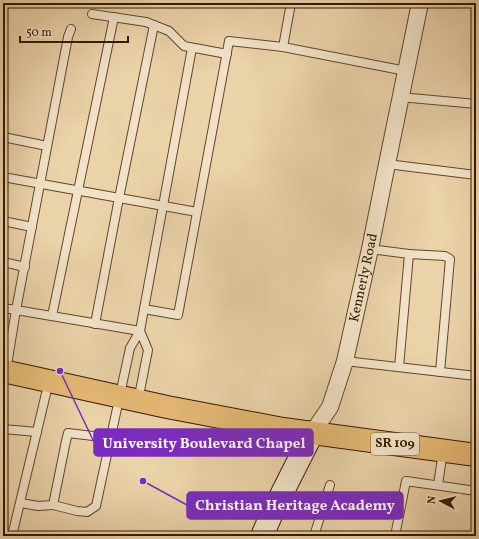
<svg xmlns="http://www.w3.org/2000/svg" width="479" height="539" font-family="Vollkorn,serif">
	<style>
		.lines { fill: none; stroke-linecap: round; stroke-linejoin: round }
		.lane-casing { stroke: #63472a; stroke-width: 10 }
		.street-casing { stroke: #63472a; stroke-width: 18 }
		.secondary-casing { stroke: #361900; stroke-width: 24 }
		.primary-casing { stroke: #361900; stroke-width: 24 }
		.lane { stroke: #f1e2c7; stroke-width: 8 }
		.street { stroke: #f1e2c7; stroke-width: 16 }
		.secondary { stroke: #f1e2c7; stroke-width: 22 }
		.primary { stroke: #e5b974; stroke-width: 22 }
		.labels { text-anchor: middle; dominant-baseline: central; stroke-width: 3.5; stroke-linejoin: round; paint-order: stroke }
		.shield { fill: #f1e2c7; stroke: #6e553c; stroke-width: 1 }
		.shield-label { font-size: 13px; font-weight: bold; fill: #361900 }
		.street-label { font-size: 14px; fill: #361900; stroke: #f1e2c7 }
		.leader { fill: none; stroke: #7b2cbf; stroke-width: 1.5 }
		.callout-dot { fill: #7b2cbf; stroke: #f1e2c7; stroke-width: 1.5 }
		.callout { fill: #7b2cbf; stroke: #7b2cbf; stroke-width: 1.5 }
		.callout-label { font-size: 15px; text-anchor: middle; font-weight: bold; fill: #fff }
	</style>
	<rect width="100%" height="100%" fill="#ead2a9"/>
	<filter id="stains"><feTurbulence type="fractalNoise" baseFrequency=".005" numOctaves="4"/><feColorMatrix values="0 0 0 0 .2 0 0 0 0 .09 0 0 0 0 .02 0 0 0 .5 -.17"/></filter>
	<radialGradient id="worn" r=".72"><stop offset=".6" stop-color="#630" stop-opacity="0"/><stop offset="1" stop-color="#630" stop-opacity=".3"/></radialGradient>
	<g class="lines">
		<!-- lane casing -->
		<g class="lane-casing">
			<g id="lane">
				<path d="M92 14 146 22 169 31 184 46 227 54"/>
				<path d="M283 47 291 3"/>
				<path d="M400 97 476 104"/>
				<path d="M3 137 47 146"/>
				<path d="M387 164 476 175"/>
				<path d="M3 177 197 212"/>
				<path d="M3 221 32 227"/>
				<path d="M370 249 409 254 399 367"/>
				<path d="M409 254 445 256 450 259 440 372"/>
				<path d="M3 262 25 267"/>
				<path d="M3 308 16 310 68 37 71 29"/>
				<path d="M144 309 192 48"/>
				<path d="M52 316 114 17"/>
				<path d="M95 324 119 198 154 25"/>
				<path d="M345 361 476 376"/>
				<path d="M6 371 16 310 140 331 144 309 178 315 229 41 283 47 406 71"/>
				<path d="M3 429 37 432"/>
				<path d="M110 438 68 433 66 441 53 505 77 511 87 512 96 506 130 348 140 331 148 350 138 401"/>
				<path d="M438 485 443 451"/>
				<path d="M21 503 38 506 53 505"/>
				<path d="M12 536 49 381"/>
				<path d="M314 536 330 485"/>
				<path d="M395 536 406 481 476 491"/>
			</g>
		</g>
		<!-- street casing -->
		<g class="street-casing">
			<g id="street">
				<path id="s1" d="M313 432 330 407 345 361 370 249 387 164 420 3"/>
			</g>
		</g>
		<!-- secondary casing -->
		<g class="secondary-casing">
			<path id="secondary" d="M262 536 272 513 313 432"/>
		</g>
		<!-- primary casing -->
		<g class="primary-casing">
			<path id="primary" d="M3 371 167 407 283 429 476 455"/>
		</g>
		<!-- lane -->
		<use href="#lane" class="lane"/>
		<!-- street -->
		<use href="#street" class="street"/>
		<!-- secondary -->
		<use href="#secondary" class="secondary"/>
		<!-- primary -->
		<use href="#primary" class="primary"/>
	</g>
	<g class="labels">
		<!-- shield labels -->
		<rect class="shield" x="371" y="433" width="48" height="22" rx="3"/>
		<g class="shield-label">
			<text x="395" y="444">SR 109</text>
		</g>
		<!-- street labels -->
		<g class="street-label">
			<text stroke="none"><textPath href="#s1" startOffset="164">Kennerly Road</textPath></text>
		</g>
	</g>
	<!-- callouts -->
	<path class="leader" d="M60 371L94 442M143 481L187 505"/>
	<g class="callout-dot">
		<circle cx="60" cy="371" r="4"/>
		<circle cx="143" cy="481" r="4"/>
	</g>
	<g class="callout">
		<rect x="94" y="429" width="219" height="27" rx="4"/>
		<rect x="187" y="492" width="216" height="27" rx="4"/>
	</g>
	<g class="callout-label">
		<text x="204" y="448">University Boulevard Chapel</text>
		<text x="295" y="510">Christian Heritage Academy</text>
	</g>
	<!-- margin -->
	<rect width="479" height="539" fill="none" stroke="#ead2a9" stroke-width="16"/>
	<rect x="4" y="4" width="471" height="531" fill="none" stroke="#361900" stroke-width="2"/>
	<rect x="8" y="8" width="463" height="523" fill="none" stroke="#361900"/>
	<!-- north arrow -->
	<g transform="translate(441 501) rotate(277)" stroke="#f1e2c7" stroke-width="3" paint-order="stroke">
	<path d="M0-3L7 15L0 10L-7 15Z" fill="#361900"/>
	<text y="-6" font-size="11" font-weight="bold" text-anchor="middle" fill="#361900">N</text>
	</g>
	<!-- scale -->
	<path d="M20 36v6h108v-6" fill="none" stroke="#361900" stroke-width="2"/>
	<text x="26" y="36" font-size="12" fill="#361900" stroke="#f1e2c7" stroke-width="3" paint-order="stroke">50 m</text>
	<rect width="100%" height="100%" filter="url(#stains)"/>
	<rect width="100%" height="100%" fill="url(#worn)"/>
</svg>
